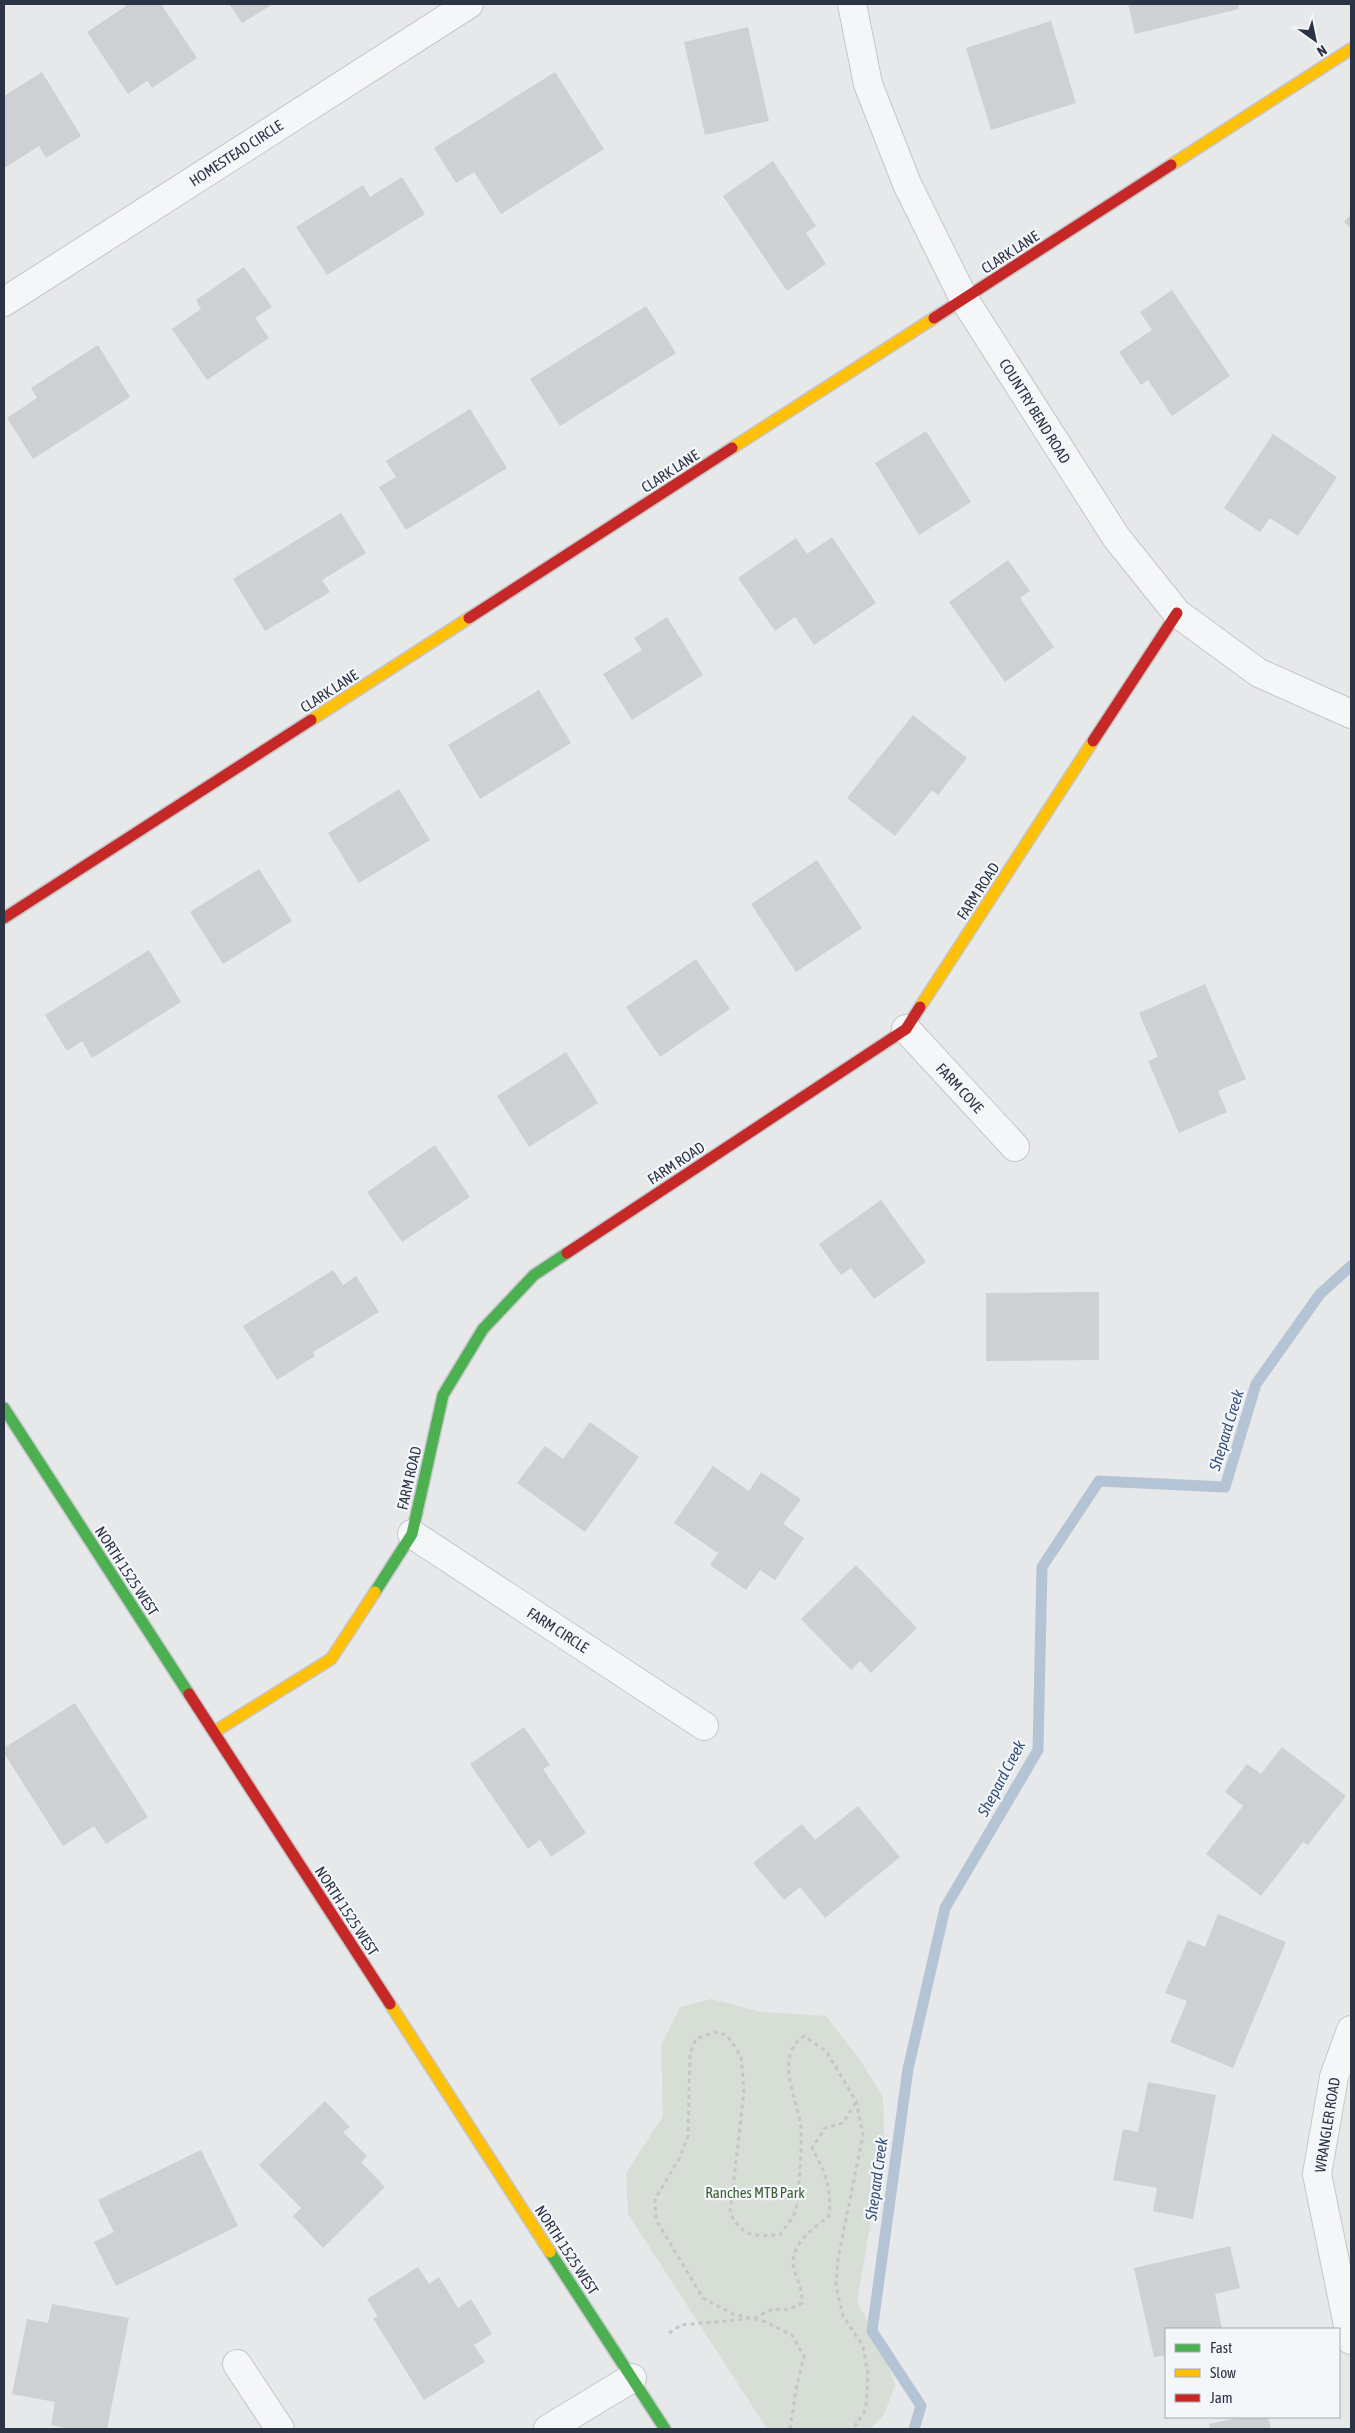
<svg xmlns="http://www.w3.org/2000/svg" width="1355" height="2433" font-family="'Asap Condensed',sans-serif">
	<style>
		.green { fill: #d6ded6 }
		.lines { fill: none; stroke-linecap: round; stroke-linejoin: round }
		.stream { stroke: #b4c4d5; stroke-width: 11 }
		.building { fill: #ced0d3 }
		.street-casing { stroke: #c4c6c8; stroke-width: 30 }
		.fast-casing { stroke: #c4c6c8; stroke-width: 14 }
		.slow-casing { stroke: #c4c6c8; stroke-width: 14 }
		.jam-casing { stroke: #c4c6c8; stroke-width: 14 }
		.path { stroke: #c5c6ca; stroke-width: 3; stroke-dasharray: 4 4; stroke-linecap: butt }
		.street { stroke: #f5f6f7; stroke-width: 28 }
		.fast { stroke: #4caf50; stroke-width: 11 }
		.slow { stroke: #ffc107; stroke-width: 11 }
		.jam { stroke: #c62828; stroke-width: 11 }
		.labels { text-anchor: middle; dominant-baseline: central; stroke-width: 4.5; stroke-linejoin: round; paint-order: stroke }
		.street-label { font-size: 15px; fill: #2b3445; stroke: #f4f6f9 }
		.park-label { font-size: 15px; fill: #3f6138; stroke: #f4f6f9 }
		.water-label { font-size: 16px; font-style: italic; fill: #34527a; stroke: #f4f6f9 }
	</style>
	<rect width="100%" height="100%" fill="#e6e8ea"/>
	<!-- green -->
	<path class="green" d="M711 1999 762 2012 826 2016 860 2060 883 2096 884 2146 857 2302 882 2347 895 2385 884 2415 870 2429H767L628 2214 626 2173 663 2116 661 2045 680 2007Z"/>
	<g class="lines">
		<!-- stream -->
		<path class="stream" d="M914 2429 921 2406 872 2331 908 2069 945 1908 1038 1750 1042 1567 1099 1481 1225 1487 1256 1384 1320 1294 1351 1266"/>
	</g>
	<!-- building -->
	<g class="building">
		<path d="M129 4H161L197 58 152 88 147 81 128 94 87 32Z"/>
		<path d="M229 4H273L242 23Z"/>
		<path d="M1128 4H1238L1239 9 1135 34Z"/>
		<path d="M1051 21 1076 103 991 130 966 48Z"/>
		<path d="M748 27 769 121 705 135 684 42Z"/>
		<path d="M42 72 81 136 46 158 39 146 6 167 4 164V96Z"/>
		<path d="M555 72 604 149 501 214 474 172 456 183 434 148Z"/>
		<path d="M773 161 816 226 806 233 826 264 787 291 723 196Z"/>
		<path d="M402 177 425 214 327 275 296 227 363 185 370 197Z"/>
		<path d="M1351 214V228L1344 222Z"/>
		<path d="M244 267 272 307 255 318 269 338 207 380 172 329 201 309 196 300Z"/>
		<path d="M1172 290 1230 376 1172 416 1148 380 1141 385 1119 352 1152 330 1140 312Z"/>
		<path d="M646 306 676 353 560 426 530 379Z"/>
		<path d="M98 345 130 397 33 459 7 418 37 398 31 388Z"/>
		<path d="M470 409 507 468 406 530 379 487 396 477 386 461Z"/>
		<path d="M926 431 971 502 919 535 875 463Z"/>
		<path d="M1273 434 1337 477 1298 536 1270 518 1260 532 1224 508Z"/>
		<path d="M341 513 366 553 322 580 330 592 265 631 233 579Z"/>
		<path d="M832 537 876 603 814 645 795 617 775 631 738 578 796 538 807 554Z"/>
		<path d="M1008 560 1030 591 1020 598 1054 647 1005 682 949 602Z"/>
		<path d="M667 617 703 675 632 720 603 674 642 650 634 638Z"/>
		<path d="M539 690 571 743 480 799 448 745Z"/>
		<path d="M913 715 967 758 938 795 932 790 895 836 847 798Z"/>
		<path d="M399 789 430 840 359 883 328 833Z"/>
		<path d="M817 860 862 928 796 972 751 904Z"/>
		<path d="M259 869 292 921 223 964 190 912Z"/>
		<path d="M149 950 181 1002 92 1058 82 1041 67 1051 45 1015Z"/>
		<path d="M696 959 730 1009 660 1057 626 1007Z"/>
		<path d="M1205 984 1246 1079 1218 1091 1227 1112 1179 1133 1148 1061 1158 1057 1139 1013Z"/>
		<path d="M566 1052 598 1103 529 1147 497 1096Z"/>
		<path d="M435 1145 470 1197 402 1242 367 1192Z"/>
		<path d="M881 1200 926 1262 874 1299 851 1268 841 1275 819 1244Z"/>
		<path d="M333 1270 343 1285 356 1276 379 1312 313 1352 315 1356 277 1380 243 1326Z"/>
		<path d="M1099 1292V1360L986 1361V1293Z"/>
		<path d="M590 1422 639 1457 585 1532 517 1483 545 1446 563 1459Z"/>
		<path d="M713 1466 749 1491 761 1472 801 1499 783 1524 804 1538 775 1580 760 1570 746 1590 710 1565 718 1553 674 1523Z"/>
		<path d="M856 1565 917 1628 871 1673 860 1661 851 1670 801 1619Z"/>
		<path d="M75 1703 148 1817 106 1844 94 1826 63 1846 4 1753V1748Z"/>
		<path d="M524 1727 550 1765 543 1769 586 1833 551 1857 540 1840 528 1849 470 1764Z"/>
		<path d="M1282 1747 1346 1796 1308 1845 1303 1842 1261 1896 1206 1854 1243 1806 1225 1792 1247 1764 1261 1774Z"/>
		<path d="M858 1806 900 1857 825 1918 800 1887 784 1900 753 1863 802 1824 815 1840Z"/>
		<path d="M1218 1914 1286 1942 1233 2068 1170 2042 1187 2001 1165 1993 1188 1940 1205 1947Z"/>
		<path d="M1148 2082 1216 2095 1193 2219 1153 2211 1157 2188 1113 2180 1123 2129 1138 2132Z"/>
		<path d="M325 2101 350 2127 343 2132 367 2156 361 2162 385 2187 323 2248 293 2216 301 2208 259 2165Z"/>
		<path d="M201 2150 238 2226 116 2286 94 2242 114 2232 98 2200Z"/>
		<path d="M1230 2246 1240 2288 1215 2294 1222 2329H1166V2355L1154 2357 1134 2268Z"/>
		<path d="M418 2267 429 2284 439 2277 458 2308 471 2299 492 2334 474 2345 485 2362 424 2400 373 2318 378 2317 367 2299Z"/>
		<path d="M52 2304 129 2318 107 2429H71L51 2425 55 2402 12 2394 27 2319 48 2323Z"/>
		<path d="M1241 2417H1268L1271 2429H1210L1209 2424Z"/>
	</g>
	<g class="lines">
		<!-- street casing -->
		<g class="street-casing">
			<g id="street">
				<path d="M852 4 868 84 907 184 964 299 1116 537 1177 613 1259 673 1351 714"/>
				<path d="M4 302 469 4"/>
				<path d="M906 1029 1015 1147"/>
				<path d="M412 1534 704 1726"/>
				<path d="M1351 2030 1334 2077 1317 2174 1351 2340"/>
				<path d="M237 2364 280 2429"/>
				<path d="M548 2429 632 2378"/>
			</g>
		</g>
		<!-- fast casing -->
		<g class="fast-casing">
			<g id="fast">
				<path d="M4 1408 189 1694"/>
				<path d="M375 1592 412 1534 443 1395 483 1329 534 1275 567 1253"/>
				<path d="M550 2252 665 2429"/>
			</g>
		</g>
		<!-- slow casing -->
		<g class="slow-casing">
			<g id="slow">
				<path d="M1171 165 1351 49"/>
				<path d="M732 448 934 318"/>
				<path d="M311 720 469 618"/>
				<path d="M920 1007 1093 741"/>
				<path d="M214 1732 331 1659 375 1592"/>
				<path d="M390 2004 550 2252"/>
			</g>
		</g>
		<!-- jam casing -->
		<g class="jam-casing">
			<g id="jam">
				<path d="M934 318 1171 165"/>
				<path d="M469 618 732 448"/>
				<path d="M1093 741 1177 613"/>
				<path d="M4 918 311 720"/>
				<path d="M567 1253 906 1029 920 1007"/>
				<path d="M189 1694 390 2004"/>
			</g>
		</g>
		<!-- path -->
		<g class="path">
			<path d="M754 2318 773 2309 788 2310 802 2303C802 2284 798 2284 794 2269 788 2245 814 2228 829 2216 832 2187 825 2172 812 2148L825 2128 843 2123 856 2102"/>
			<path d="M669 2333 681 2325 748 2319"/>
			<path d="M790 2429 796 2389 804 2356 792 2335 766 2322 733 2314 703 2298 656 2220 655 2199 680 2157 688 2136 690 2054 696 2039 714 2032 727 2035 741 2056 744 2092 730 2213C744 2238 753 2236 780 2235 785 2227 794 2218 796 2209 799 2194 802 2143 801 2128 798 2100 773 2056 804 2036L826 2051 856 2101 863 2135 838 2259 836 2286 843 2316 863 2346 868 2374 866 2409 853 2429"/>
		</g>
		<!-- street -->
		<use href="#street" class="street"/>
		<!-- fast -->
		<use href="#fast" class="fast"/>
		<!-- slow -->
		<use href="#slow" class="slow"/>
		<!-- jam -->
		<use href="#jam" class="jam"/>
	</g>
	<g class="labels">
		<!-- street labels -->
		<g class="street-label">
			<text transform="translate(236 153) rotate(-33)">HOMESTEAD CIRCLE</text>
			<text transform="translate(1010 252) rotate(-33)">CLARK LANE</text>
			<text transform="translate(1035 411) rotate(58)">COUNTRY BEND ROAD</text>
			<text transform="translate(670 471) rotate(-33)">CLARK LANE</text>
			<text transform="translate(329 691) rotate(-33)">CLARK LANE</text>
			<text transform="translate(978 891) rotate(-57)">FARM ROAD</text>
			<text transform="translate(960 1088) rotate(47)">FARM COVE</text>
			<text transform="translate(676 1163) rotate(-33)">FARM ROAD</text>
			<text transform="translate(409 1478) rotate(-77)">FARM ROAD</text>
			<text transform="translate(127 1571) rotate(57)">NORTH 1525 WEST</text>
			<text transform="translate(558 1630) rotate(33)">FARM CIRCLE</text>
			<text transform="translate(347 1911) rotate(57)">NORTH 1525 WEST</text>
			<text transform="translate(1327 2125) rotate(-81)">WRANGLER ROAD</text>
			<text transform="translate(567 2250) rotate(57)">NORTH 1525 WEST</text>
		</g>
		<!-- park labels -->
		<g class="park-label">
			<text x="755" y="2192">Ranches MTB Park</text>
		</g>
		<!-- water labels -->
		<g class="water-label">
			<text transform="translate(1226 1430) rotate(-73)">Shepard Creek</text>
			<text transform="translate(1001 1778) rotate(-62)">Shepard Creek</text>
			<text transform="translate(876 2179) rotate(-82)">Shepard Creek</text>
		</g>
	</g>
	<!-- border -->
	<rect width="1355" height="2433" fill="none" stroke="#2b3445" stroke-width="10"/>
	<!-- legend -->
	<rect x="1165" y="2328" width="175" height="90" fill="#f4f6f9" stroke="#a4a8b1"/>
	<rect x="1175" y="2344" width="25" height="8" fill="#4caf50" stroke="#a4a8b1"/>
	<text x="1210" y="2353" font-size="15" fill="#2b3445">Fast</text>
	<rect x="1175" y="2369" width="25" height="8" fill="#ffc107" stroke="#a4a8b1"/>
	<text x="1210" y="2378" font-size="15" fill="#2b3445">Slow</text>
	<rect x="1175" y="2394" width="25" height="8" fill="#c62828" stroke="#a4a8b1"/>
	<text x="1210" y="2403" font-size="15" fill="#2b3445">Jam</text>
	<!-- north arrow -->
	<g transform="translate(1315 40) rotate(147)" stroke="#f4f6f9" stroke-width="4" paint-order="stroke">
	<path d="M0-4L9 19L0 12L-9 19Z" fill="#2b3445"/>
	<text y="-8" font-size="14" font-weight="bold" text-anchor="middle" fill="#2b3445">N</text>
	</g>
</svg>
